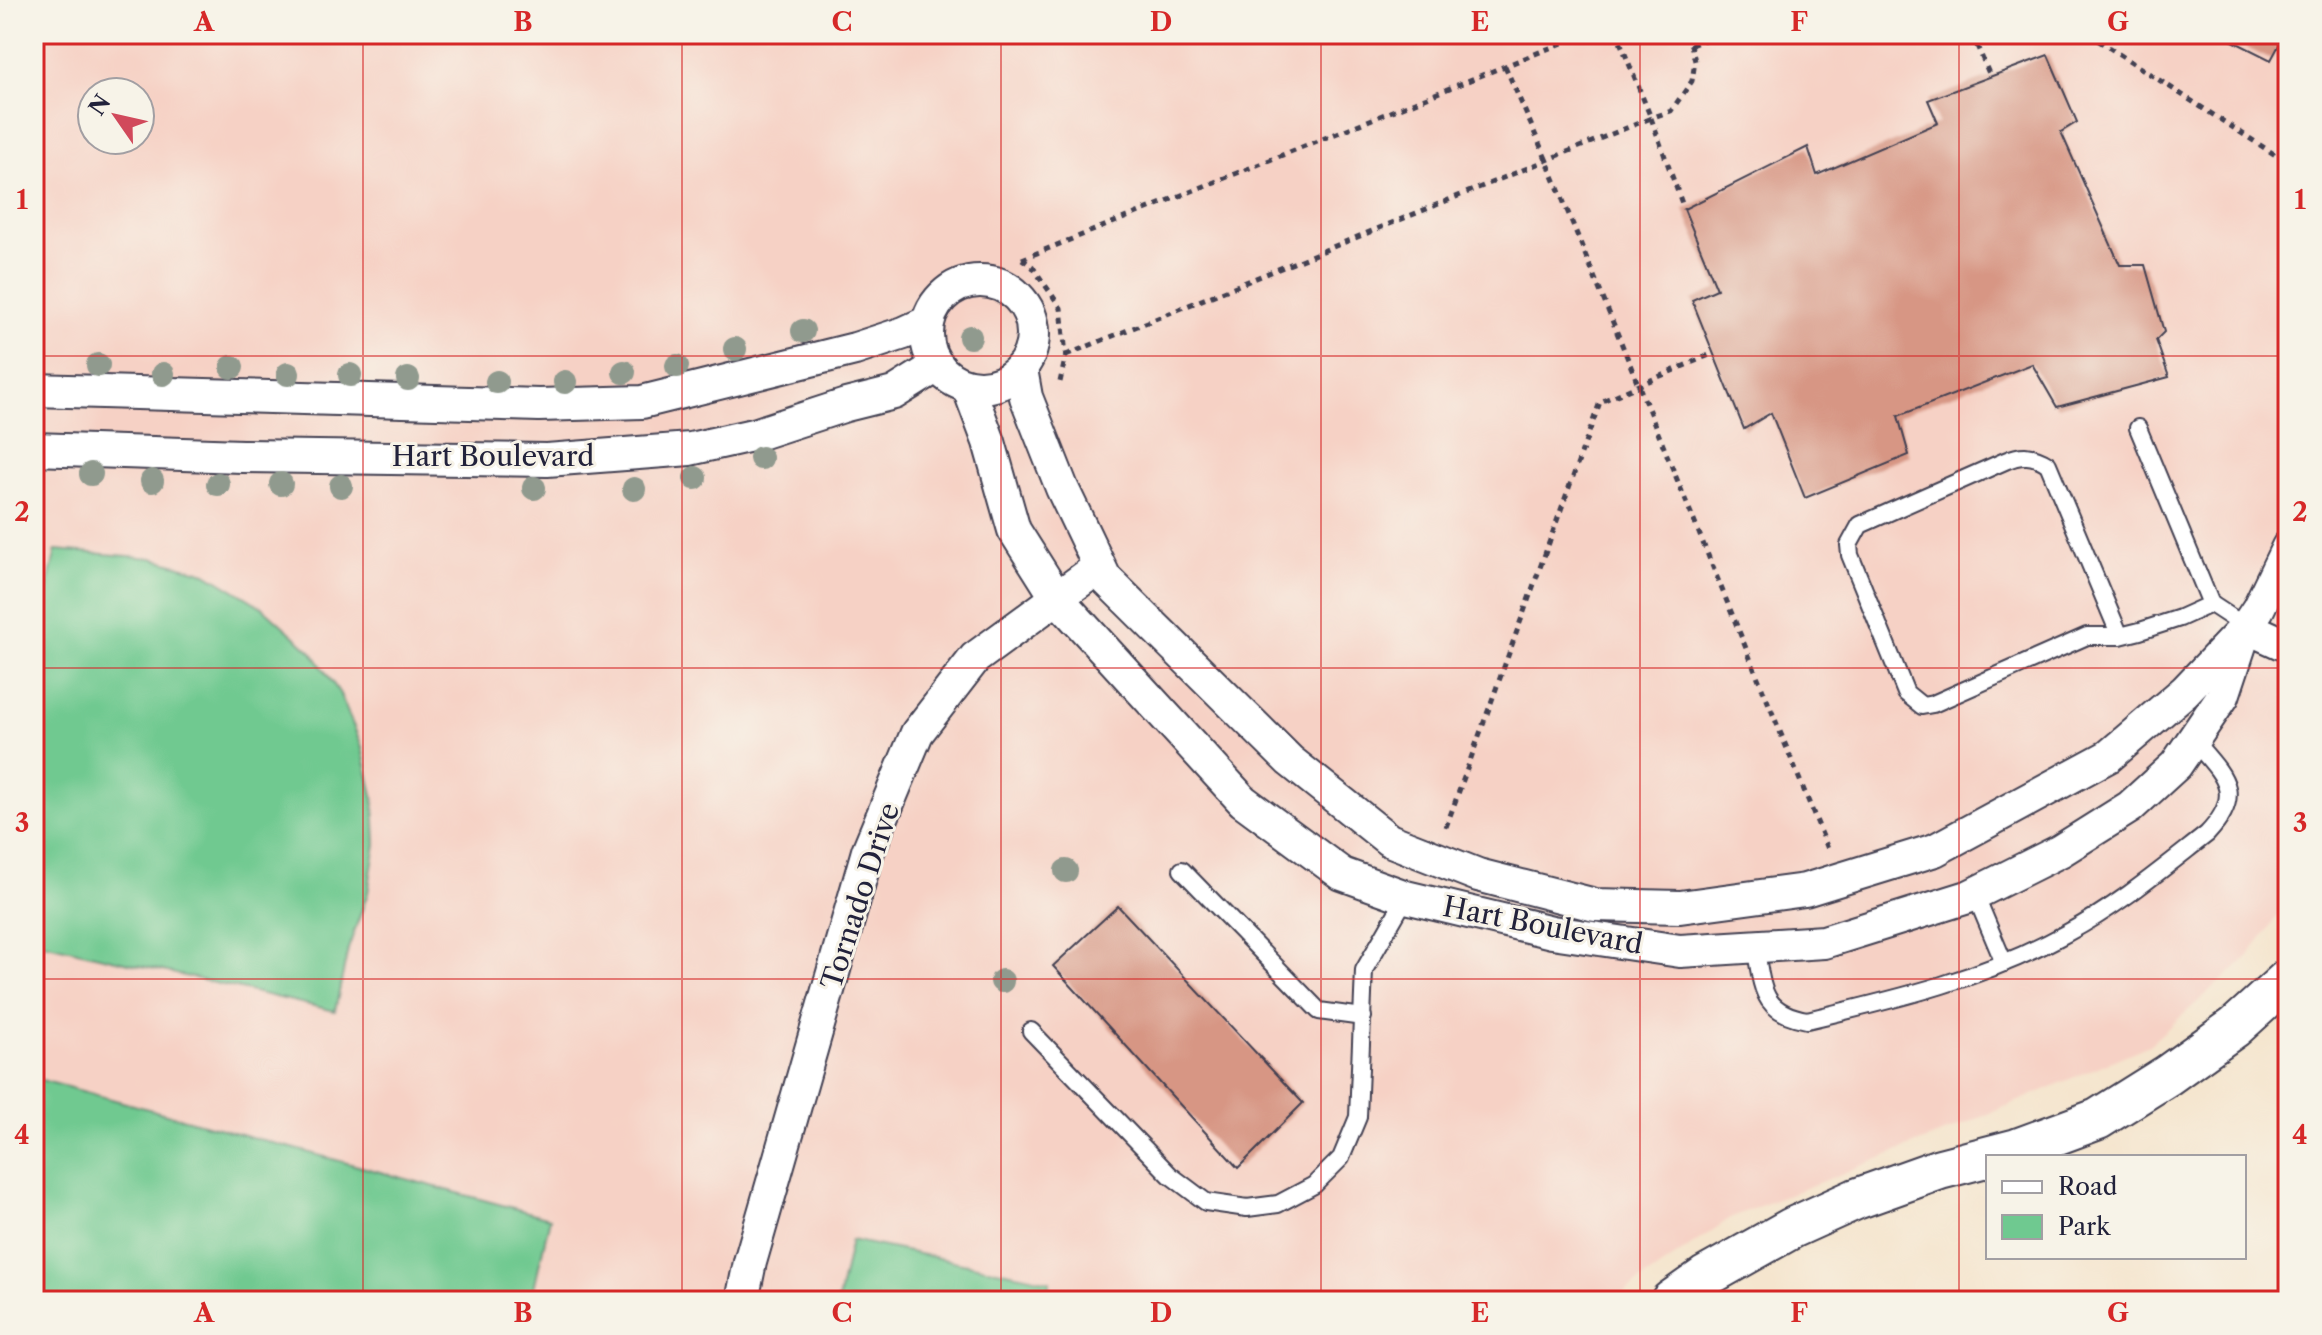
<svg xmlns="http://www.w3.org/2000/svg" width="2322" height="1335" font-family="'Libre Caslon Text',serif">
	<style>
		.built { fill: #f6d1c5; fill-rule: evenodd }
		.green { fill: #6fc990; stroke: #487666; stroke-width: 2 }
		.building { fill: #d79684 }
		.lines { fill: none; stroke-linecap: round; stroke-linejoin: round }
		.service-casing { stroke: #423f51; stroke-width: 20 }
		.minor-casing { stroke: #423f51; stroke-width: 36 }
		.tertiary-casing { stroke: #423f51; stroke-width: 44 }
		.path { stroke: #423f51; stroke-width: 5; stroke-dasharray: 6 6; stroke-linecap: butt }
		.service { stroke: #fff; stroke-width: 16 }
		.minor { stroke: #fff; stroke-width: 32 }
		.tertiary { stroke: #fff; stroke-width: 40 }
		.tree { fill: #909a8e }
		.grid { fill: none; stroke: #d62828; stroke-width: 2; stroke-opacity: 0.55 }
		.labels { text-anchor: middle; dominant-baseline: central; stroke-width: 6; stroke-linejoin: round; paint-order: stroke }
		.street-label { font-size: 28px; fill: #22223b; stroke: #f7f3e8 }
		.neatline { fill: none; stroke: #d62828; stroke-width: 3 }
		.grid-label { font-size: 26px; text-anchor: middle; font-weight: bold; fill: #d62828 }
	</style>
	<rect width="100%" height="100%" fill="#f7f3e8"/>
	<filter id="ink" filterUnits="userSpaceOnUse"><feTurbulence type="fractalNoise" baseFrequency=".0125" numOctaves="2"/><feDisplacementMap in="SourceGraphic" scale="16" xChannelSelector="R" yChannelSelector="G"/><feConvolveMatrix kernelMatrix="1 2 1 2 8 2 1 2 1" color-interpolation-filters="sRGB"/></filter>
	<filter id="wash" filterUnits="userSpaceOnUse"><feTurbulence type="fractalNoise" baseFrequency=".006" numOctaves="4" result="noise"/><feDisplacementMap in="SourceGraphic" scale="32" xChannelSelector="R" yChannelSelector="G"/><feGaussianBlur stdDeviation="1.8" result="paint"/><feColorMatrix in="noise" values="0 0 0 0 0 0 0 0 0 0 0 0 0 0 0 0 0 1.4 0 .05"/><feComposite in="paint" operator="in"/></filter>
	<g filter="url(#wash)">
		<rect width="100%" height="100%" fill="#f5e5ce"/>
		<!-- built -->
		<path class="built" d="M34 34H2288V901L2248 957 2149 1045 1944 1133 1732 1217 1611 1301H34ZM92 92H140V140H92Z"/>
		<!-- green -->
		<g class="green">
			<path d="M56 550 152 558 206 573 262 607 312 652 340 694 361 744 374 799 376 844 368 893 348 949 335 1011 34 941V644Z"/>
			<path d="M34 1078 550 1218 531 1301H34Z"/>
			<path d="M851 1240 1050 1281 1046 1301H838Z"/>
		</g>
		<g id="blocks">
			<!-- building -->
			<g class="building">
				<path d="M2219 34H2285L2271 60Z"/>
				<path d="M2048 55 2077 122 2061 132 2120 265H2145L2164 332 2156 340 2169 377 2057 407 2032 364 1898 416 1909 455 1805 498 1771 413 1744 429 1692 300 1717 289 1684 209 1808 147 1817 175 1938 123 1928 100Z"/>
				<path d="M1118 906 1303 1103 1238 1168 1053 966Z"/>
			</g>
		</g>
	</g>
	<g filter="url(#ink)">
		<use href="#blocks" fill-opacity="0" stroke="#423f51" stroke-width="2"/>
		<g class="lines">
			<!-- service casing -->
			<g class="service-casing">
				<g id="service">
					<path d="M2138 428 2211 604"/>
					<path d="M2120 636 2048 464C2033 454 2021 454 2005 461L1860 525 1849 545 1850 555 1906 693 1922 706 1933 704 2087 636H2120L2140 631 2180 618 2211 604 2246 627"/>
					<path d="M1182 870 1319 1011 1363 1017"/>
					<path d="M1975 894 2004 963"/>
					<path d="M1755 946C1763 987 1760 1012 1807 1020 1897 999 1986 978 2067 933 2118 906 2162 869 2207 834 2246 793 2224 776 2193 740"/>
					<path d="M1031 1031 1170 1175 1206 1202 1247 1208 1278 1204 1314 1185 1341 1158 1358 1117 1364 970 1406 897"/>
				</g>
			</g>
			<!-- minor casing -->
			<g class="minor-casing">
				<g id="minor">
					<circle cx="980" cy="334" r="53"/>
					<path d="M1021 369 1026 397 1062 488 1105 578 1290 761 1389 840 1478 875 1595 905 1680 907 1805 890 1935 850 2109 756 2185 691 2246 627 2258 609 2288 547"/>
					<path d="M968 386 989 442 1014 530 1057 598 1243 801 1342 874 1406 897 1552 932 1680 951 1824 942 1968 897 2060 851 2130 807 2176 765 2223 696 2246 627"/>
					<path d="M34 390 539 405 642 402 855 349 904 333 928 322"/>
					<path d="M34 449 242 456 547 460 690 449 757 434 846 405 894 393 937 366"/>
					<path d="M2246 627 2288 646"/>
					<path d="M742 1301 750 1262 868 851 917 733 975 658 1099 567"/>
				</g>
			</g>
			<!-- tertiary casing -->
			<g class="tertiary-casing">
				<path id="tertiary" d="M1671 1301 1705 1277 1792 1228 1856 1199 1940 1169 2017 1149 2098 1119 2168 1075 2235 1027 2288 979"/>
			</g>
			<!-- path -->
			<g class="path">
				<path d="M1683 34 1691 45 1695 61 1692 81 1671 111 1651 118 1684 209"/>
				<path d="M1972 34 1990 76"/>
				<path d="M2088 34 2288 163"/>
				<path d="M1691 45 1719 34"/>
				<path d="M1505 66 1547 161 1828 849"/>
				<path d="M1022 259 1585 34"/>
				<path d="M1022 259 1032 266 1061 308 1066 355 1060 382"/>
				<path d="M1066 355 1651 118 1617 34"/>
				<path d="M1446 827 1600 402 1714 353"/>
			</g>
			<!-- service -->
			<use href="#service" class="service"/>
			<!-- minor -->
			<use href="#minor" class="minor"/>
			<!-- tertiary -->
			<use href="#tertiary" class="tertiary"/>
		</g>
		<!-- trees -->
		<g class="tree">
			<circle cx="803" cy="331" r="12"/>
			<circle cx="970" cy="337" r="12"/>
			<circle cx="735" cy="349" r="12"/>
			<circle cx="98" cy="365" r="12"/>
			<circle cx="677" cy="366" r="12"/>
			<circle cx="232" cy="367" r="12"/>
			<circle cx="624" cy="372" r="12"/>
			<circle cx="163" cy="374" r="12"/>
			<circle cx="288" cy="374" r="12"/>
			<circle cx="350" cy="375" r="12"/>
			<circle cx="408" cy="379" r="12"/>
			<circle cx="497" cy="382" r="12"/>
			<circle cx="565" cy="382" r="12"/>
			<circle cx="761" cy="458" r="12"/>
			<circle cx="91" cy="474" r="12"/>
			<circle cx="695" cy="478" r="12"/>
			<circle cx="152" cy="481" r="12"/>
			<circle cx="218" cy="484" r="12"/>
			<circle cx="281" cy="484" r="12"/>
			<circle cx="341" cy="486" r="12"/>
			<circle cx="534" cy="488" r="12"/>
			<circle cx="634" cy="489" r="12"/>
			<circle cx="1066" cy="871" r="12"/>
			<circle cx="1002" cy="981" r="12"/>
		</g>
	</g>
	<!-- grid -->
	<path class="grid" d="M363 34V1301M682 34V1301M1001 34V1301M1321 34V1301M1640 34V1301M1959 34V1301M34 356H2288M34 668H2288M34 979H2288"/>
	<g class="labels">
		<!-- street labels -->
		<g class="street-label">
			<text x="493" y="456">Hart Boulevard</text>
			<text transform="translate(860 896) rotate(-72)">Tornado Drive</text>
			<text transform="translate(1543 925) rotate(11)">Hart Boulevard</text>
		</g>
	</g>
	<!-- margin -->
	<rect width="2322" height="1335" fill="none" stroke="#f7f3e8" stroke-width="88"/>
	<!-- legend -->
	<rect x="1986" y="1155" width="260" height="104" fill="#f7f3e8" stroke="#a29fa3" stroke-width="2"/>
	<rect x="2002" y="1181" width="40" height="12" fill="#ffffff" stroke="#a29fa3" stroke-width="2"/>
	<text x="2058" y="1195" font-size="24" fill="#22223b">Road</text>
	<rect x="2002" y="1215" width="40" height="24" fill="#6fc990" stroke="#a29fa3" stroke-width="2"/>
	<text x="2058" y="1235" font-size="24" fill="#22223b">Park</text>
	<!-- north arrow -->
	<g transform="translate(116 116) rotate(304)"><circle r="38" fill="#f7f3e8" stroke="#a29fa3" stroke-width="2"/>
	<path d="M0-6L14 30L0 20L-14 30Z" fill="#d1495b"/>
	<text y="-12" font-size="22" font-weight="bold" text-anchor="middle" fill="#22223b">N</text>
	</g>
	<rect x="44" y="44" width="2234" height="1247" class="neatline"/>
	<g class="grid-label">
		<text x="204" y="31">A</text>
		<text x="523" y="31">B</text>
		<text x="842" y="31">C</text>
		<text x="1161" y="31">D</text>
		<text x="1480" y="31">E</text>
		<text x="1799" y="31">F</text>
		<text x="2118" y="31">G</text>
		<text x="22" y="209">1</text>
		<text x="2300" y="209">1</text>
		<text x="22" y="521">2</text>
		<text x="2300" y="521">2</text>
		<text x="22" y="832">3</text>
		<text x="2300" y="832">3</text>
		<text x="22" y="1144">4</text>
		<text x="2300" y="1144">4</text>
		<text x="204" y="1322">A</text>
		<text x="523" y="1322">B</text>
		<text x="842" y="1322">C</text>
		<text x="1161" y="1322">D</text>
		<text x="1480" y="1322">E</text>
		<text x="1799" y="1322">F</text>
		<text x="2118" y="1322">G</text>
	</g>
</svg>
